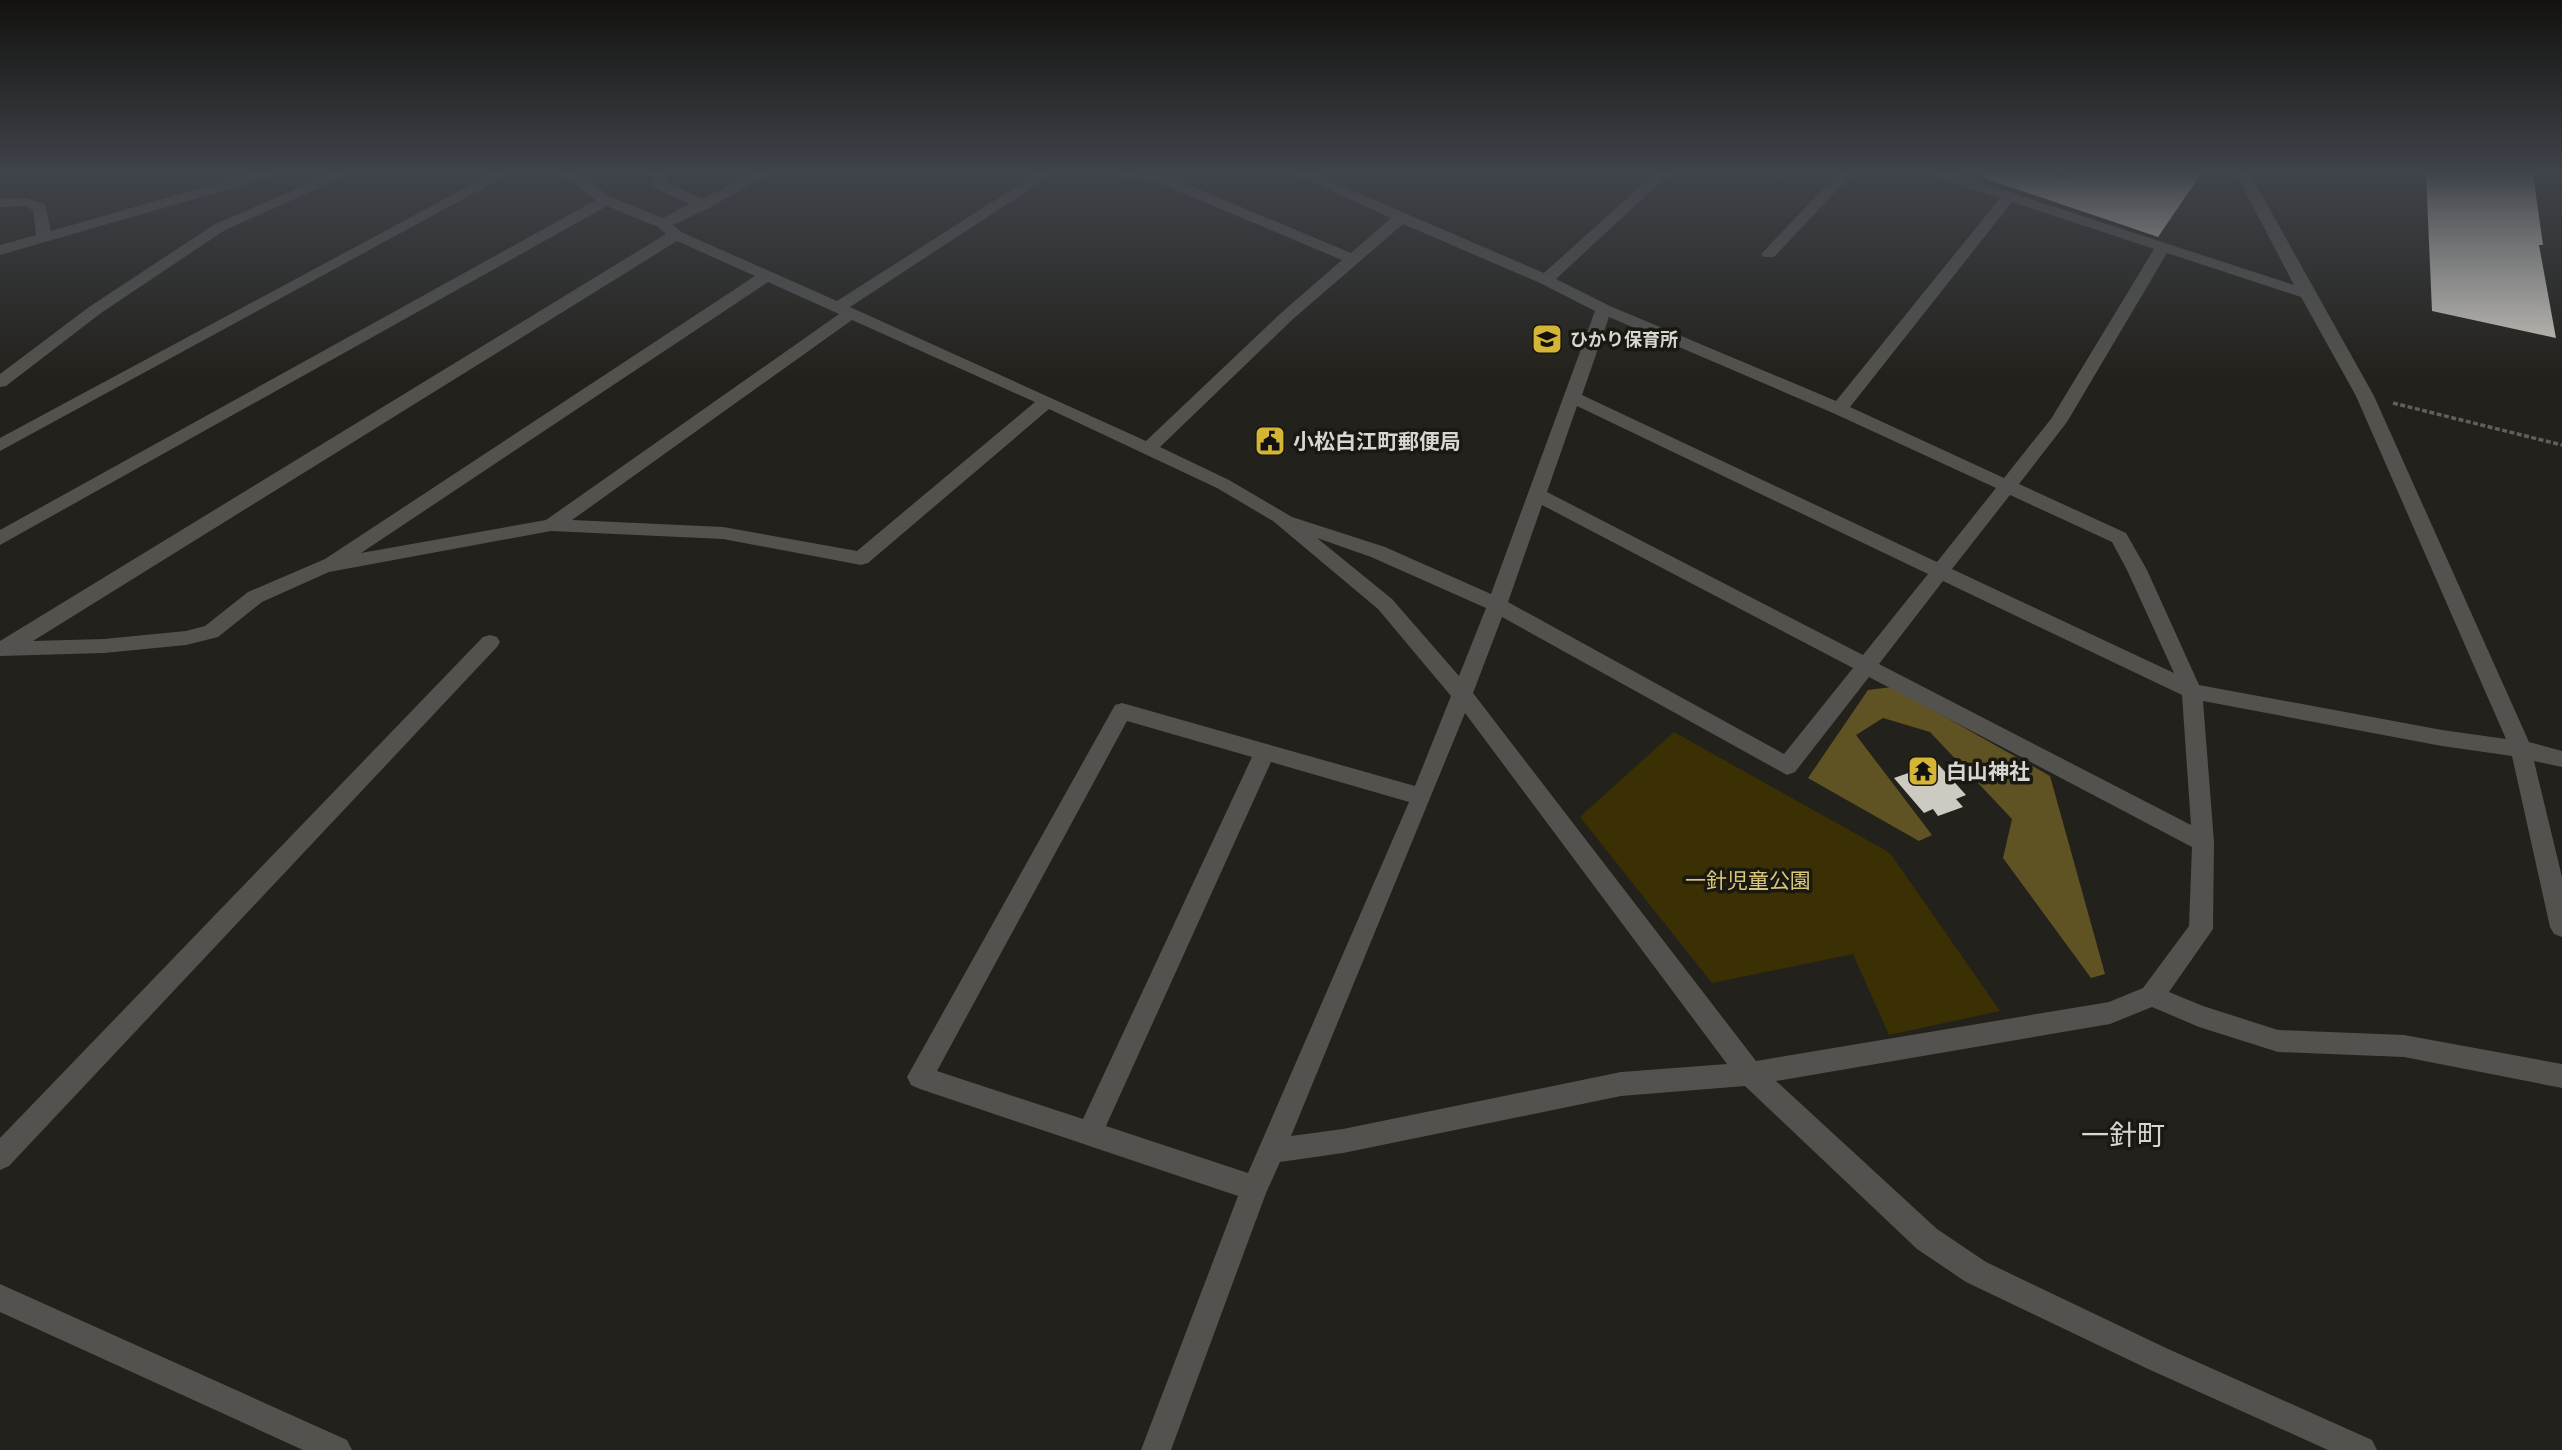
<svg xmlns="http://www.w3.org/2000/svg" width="2562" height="1450" font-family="Raleway,'Noto Sans JP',sans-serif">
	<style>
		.green { fill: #3a3004 }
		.forest { fill: #605323 }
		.building { fill: #cdcac2 }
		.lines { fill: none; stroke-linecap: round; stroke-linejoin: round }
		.path { stroke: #615f5a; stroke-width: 3.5; stroke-dasharray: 5 2.5; stroke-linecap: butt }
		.minor { fill: #53524e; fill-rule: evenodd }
		.labels { text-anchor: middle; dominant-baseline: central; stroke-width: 7; stroke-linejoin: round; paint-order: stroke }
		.far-poi-label { font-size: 18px; font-weight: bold; fill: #d7d6d2; stroke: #191811; text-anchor: start }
		.poi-label { font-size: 21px; font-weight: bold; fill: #d7d6d2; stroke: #191811; text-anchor: start }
		.park-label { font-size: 21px; fill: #dbc77a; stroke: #191811 }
		.near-quarter-label { font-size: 28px; fill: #d7d6d2; stroke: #191811 }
	</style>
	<rect width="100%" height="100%" fill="#23211b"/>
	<!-- green -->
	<path class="green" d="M1674 732 1890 853 2000 1011 1889 1035 1853 954 1712 983 1580 817Z"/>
	<!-- forest -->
	<path class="forest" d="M1892 687 2050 776 2105 974 2091 978 2003 858 2012 819 1930 732 1883 718 1856 735 1932 835 1919 841 1808 778 1868 690Z"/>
	<!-- building -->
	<g class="building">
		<path d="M1985 174H2053L2067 178 2071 174H2201L2158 237 1984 178Z"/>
		<path d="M2426 174H2533L2543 245H2539L2556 338 2432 311Z"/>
		<path d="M1937 763 1966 795 1956 799 1963 807 1938 816 1933 809 1924 813 1894 778Z"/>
	</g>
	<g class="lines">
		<!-- path -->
		<path class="path" d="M2393 403 2562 445"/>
		<!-- minor -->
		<g class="minor">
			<path d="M250 174H273L271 177 0 255V245L36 235 33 210 24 206 0 207V199L25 198 45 204 51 231Z"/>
			<path d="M331 174H350L225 230 101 313 6 386 0 387V374L89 307 215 224Z"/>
			<path d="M491 174H509L0 451V438Z"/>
			<path d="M561 174H578L611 197 663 218 690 204 655 188 651 174H665L667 183 702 199 751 174H769L709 208 673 225 681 232 837 301 1036 174H1053L850 307 1146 441 1281 313 1342 260 1159 183 1123 178 1116 174 1167 176 1351 253 1391 218 1295 174H1314L1544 273 1654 174H1669L1556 279 1610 306 1836 401 2000 198 1935 177 1933 174H1954L2294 285 2236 174H2250L2374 396 2529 742 2562 751V767L2534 761 2562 877V937L2554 934 2550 927 2512 756 2442 746 2203 701 2214 842 2213 929 2169 992 2203 1006 2278 1030 2404 1035 2562 1064V1088L2404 1057 2278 1052 2199 1027 2152 1007 2110 1024 1776 1081 1937 1229 1986 1262 2166 1348 2372 1440 2377 1450H2328L2146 1368 1966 1282 1917 1249 1745 1086 1621 1096 1343 1153 1280 1162 1266 1193 1171 1450H1141L1238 1196 920 1089 911 1085 907 1077 1115 705 1122 703 1415 786 1451 696 1378 609 1273 521 1217 488 1049 409 868 563 861 565 723 539 551 531 329 572 262 602 218 637 186 645 104 653 0 656V641L666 234 658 227 607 206 0 545V530L596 200ZM2012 202 2154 249 2051 419 2004 478 1850 407ZM1403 224 1540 283 1595 311 1491 594 1385 547 1292 517 1229 480 1160 447 1293 319ZM677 241 755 276 325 559 248 592 205 626 186 631 104 639 33 641ZM2167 253 2301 297 2356 396 2506 739 2442 730 2199 685 2147 570 2126 533 2019 484 2067 422ZM768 282 839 314 546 520 361 553ZM1609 317 1833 413 1996 488 1937 562 1582 395ZM852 320 1035 402 857 551 723 527 572 520ZM1577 406 1928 574 1863 655 1547 492ZM2010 495 2112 542 2127 570 2174 673 1952 569ZM1542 505 1853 668 1784 754 1508 602ZM1317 538 1371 557 1486 608 1459 676 1392 599ZM1943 581 2182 695 2191 825 1879 664ZM1502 617 1787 775 1795 772 1869 677 2192 847 2189 926 2143 988 2109 1002 1756 1061 1473 693ZM1465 713 1727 1064 1621 1072 1343 1129 1291 1136ZM1127 721 1252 757 1083 1119 937 1071ZM1271 762 1409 802 1248 1173 1106 1126Z"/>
			<path d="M1837 174H1852L1774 257H1764L1761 254 1764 251Z"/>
			<path d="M490 635 497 637 500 642 497 647 9 1166 0 1170V1138L483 637Z"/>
			<path d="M0 1284 347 1440 352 1450H303L0 1312Z"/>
		</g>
	</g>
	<!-- sky -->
	<linearGradient id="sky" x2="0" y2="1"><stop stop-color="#13120f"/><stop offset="0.46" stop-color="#3f434a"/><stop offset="1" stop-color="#3f434a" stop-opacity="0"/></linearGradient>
	<rect width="2562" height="377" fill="url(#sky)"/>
	<!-- icons -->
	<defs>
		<g id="school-square" transform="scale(1.575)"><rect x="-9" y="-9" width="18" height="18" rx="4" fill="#d5b535" stroke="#191811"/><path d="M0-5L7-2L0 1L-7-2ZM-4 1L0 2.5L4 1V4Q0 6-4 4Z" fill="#111"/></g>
		<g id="civic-square" transform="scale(1.575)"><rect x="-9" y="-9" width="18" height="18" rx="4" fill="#d5b535" stroke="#191811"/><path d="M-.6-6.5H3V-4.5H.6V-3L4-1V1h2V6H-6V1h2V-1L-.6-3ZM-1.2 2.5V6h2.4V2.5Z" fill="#111"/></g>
		<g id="temple-square" transform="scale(1.575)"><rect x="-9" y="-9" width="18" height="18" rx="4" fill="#d5b535" stroke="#191811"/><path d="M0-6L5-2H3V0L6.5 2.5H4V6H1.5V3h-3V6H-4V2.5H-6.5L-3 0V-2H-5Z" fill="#111"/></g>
	</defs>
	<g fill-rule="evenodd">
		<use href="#school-square" x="1547" y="339"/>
		<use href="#civic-square" x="1270" y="441"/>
		<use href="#temple-square" x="1923" y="771"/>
	</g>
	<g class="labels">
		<!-- far-poi labels -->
		<g class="far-poi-label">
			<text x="1570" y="339">ひかり保育所</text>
		</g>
		<!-- poi labels -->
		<g class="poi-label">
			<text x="1293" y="441">小松白江町郵便局</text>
			<text x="1946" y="771">白山神社</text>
		</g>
		<!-- park labels -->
		<g class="park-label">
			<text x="1748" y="880">一針児童公園</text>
		</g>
		<!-- near-quarter labels -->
		<g class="near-quarter-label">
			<text x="2123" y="1135">一針町</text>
		</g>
	</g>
</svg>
